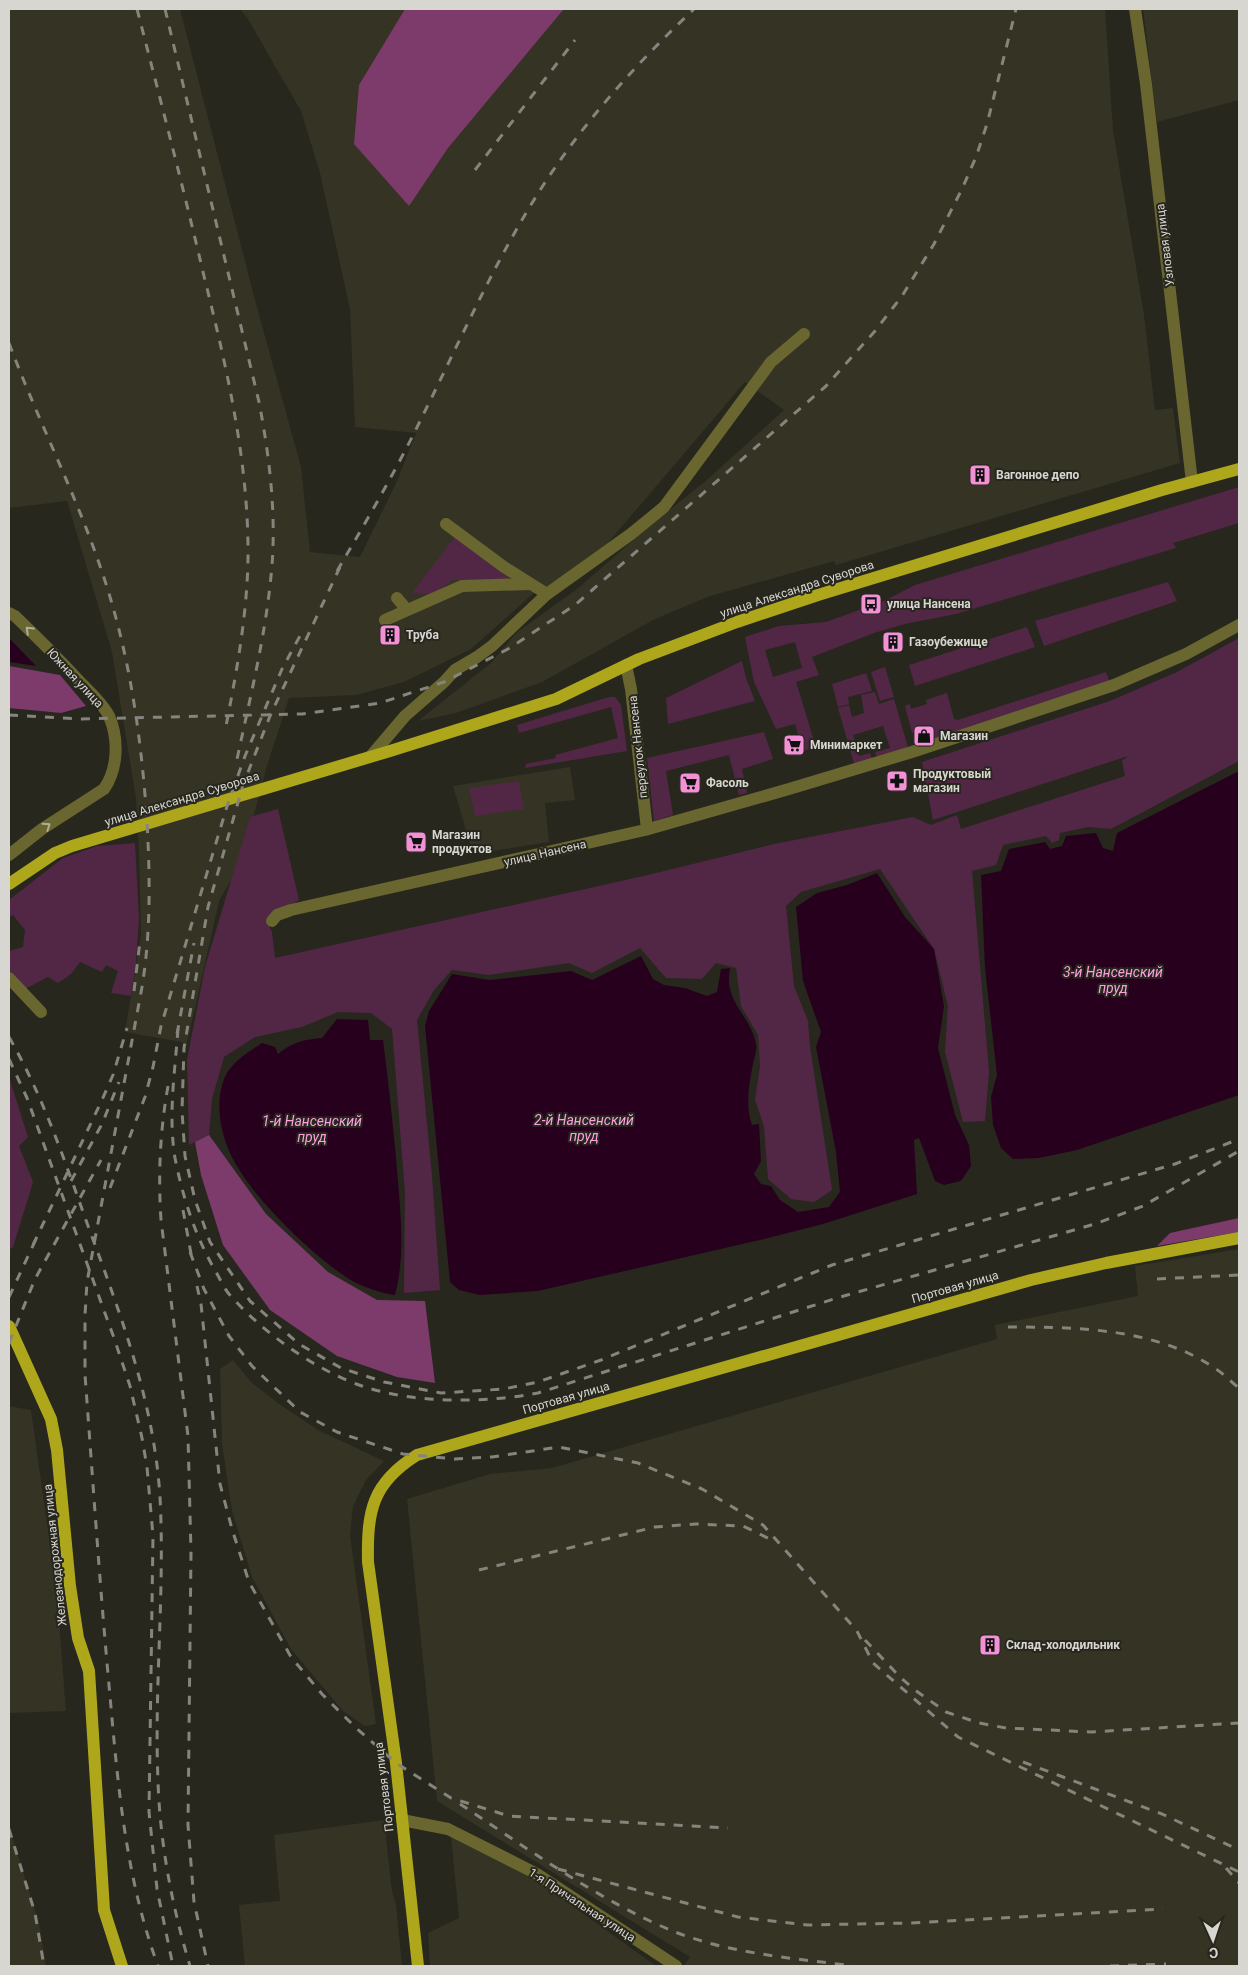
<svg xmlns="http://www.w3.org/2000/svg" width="1248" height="1975" font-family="Roboto,sans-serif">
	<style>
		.built { fill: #343324 }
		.green { fill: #512745; fill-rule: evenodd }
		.forest { fill: #7d3b6b }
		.water { fill: #27001e }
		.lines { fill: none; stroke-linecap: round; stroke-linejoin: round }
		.minor { stroke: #69662f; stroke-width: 12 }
		.major { stroke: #aea61b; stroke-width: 12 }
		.rail { stroke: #85847d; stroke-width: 3; stroke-dasharray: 9 9; stroke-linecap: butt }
		.oneway { stroke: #b0af98 }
		.labels { text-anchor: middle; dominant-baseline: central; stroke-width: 4; stroke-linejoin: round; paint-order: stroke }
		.street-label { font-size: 12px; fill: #d7d6d1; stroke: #27271e }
		.poi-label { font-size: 12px; font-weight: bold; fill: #d7d6d1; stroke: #27271e; text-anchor: start }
		.water-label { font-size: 14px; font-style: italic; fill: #ff9fe2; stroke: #27271e }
	</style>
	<rect width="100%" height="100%" fill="#27271e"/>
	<!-- built -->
	<g class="built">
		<path d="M9 9H180L255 300 301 467 310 552 360 557 397 481 416 433 355 427 350 309 320 173 301 111 248 19 240 9H1105L1113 130 1144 315 1155 410 1173 408 1180 463 836 565 834 561 707 597 653 620 542 682 456 713 418 721 491 663 516 633 577 589 651 525 708 479 784 410 745 382 607 544 551 585 535 592 471 649 404 682 356 695 289 698 266 769 242 861 219 901 187 1043 125 1032 141 935 139 852 136 798 112 652 67 501 9 508Z"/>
		<path d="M1143 9H1239V100L1157 122Z"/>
		<path d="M570 767 575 800 545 803 549 842 473 854 453 786Z"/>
		<path d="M1239 1249V1966H684L690 1957 437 1801 407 1499 490 1474 552 1468 997 1339 995 1325 1138 1296 1135 1266Z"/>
		<path d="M233 1360 252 1383 282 1406 318 1430 384 1461 366 1480 353 1506 350 1535 376 1724 365 1726 343 1711 291 1649 252 1577 232 1511 222 1444 220 1369Z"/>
		<path d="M9 1406 31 1410 57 1595 66 1711 9 1713Z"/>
		<path d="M384 1820 392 1891 396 1905 402 1966H245L239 1905 280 1901 274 1835Z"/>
		<path d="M9 1827 39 1923 46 1966H9Z"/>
		<path d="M451 1837 535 1879 656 1966H430L428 1933 459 1918Z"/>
	</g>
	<!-- green -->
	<g class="green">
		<path d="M1239 487V523L1173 543 1176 548 956 614 905 624 874 633 812 657 819 675 796 682 816 747 803 751 795 724 776 729 754 682 745 637 779 626 826 622 884 601 915 585ZM795 642 802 668 773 677 765 650Z"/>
		<path d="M455 537 509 578 507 580H452L434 595 412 593Z"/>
		<path d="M1168 582 1177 601 1044 646 1035 621Z"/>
		<path d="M1027 627 1035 647 915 686 909 665Z"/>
		<path d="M1239 638V761L1111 829 1088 827 1060 833 1059 840 1052 843 1046 836 1003 845 996 865 972 871 989 1072 985 1121 963 1122 945 1052 948 1006 934 949 880 869 801 892 786 906 794 986 808 1021 810 1047 832 1190 814 1202 791 1199 768 1179 764 1126 755 1100 760 1066 758 1035 741 1006 736 968 716 963 702 979 666 978 640 948 592 973 569 963 489 975 452 970 434 990 417 1020 432 1176 440 1290 404 1293 405 1192 392 1029 371 1013 338 1012 302 1027 255 1037 224 1057 212 1099 209 1135 189 1145 187 1060 205 967 250 817 278 809 299 900 266 919 272 932 275 958 648 875 774 844 913 817 931 825 957 815 961 829 1125 776 1122 761 1128 756 933 820 922 762 1110 701 1177 672Z"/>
		<path d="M742 661 746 678 755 701 668 724 666 698Z"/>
		<path d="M885 667 894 697 880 701 871 672Z"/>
		<path d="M1106 672 1110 683 936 741 930 728 912 733 905 706 910 704 911 709 927 704 926 700 947 693 954 719 958 720Z"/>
		<path d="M866 673 872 691 848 697 849 704 838 707 832 684Z"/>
		<path d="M875 692 879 704 894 699 909 751 878 760 875 752 890 748 883 726 853 735 859 756 870 753 873 761 855 767 838 708 849 705 852 717 864 713 861 695Z"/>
		<path d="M609 697H615L621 705 627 751 525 768 526 764 556 758 555 755 618 738 611 707 519 733 517 725Z"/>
		<path d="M764 732 773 759 742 769 747 793 739 795 729 755 666 771 673 815 654 821 647 758Z"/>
		<path d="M519 781 524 809 475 816 469 788Z"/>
		<path d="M135 843 139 918 136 962 131 996 111 993 118 971 106 965 102 972 80 962 71 974 58 983 48 977 25 989 9 970V951L23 947 25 930 13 915 9 917V900L63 858 97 846Z"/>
		<path d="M9 1077 28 1137 19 1146 33 1182 13 1247 9 1250Z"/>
	</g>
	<!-- forest -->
	<g class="forest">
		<path d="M405 9H562L563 10 448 148 409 206 354 144 359 85Z"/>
		<path d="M9 666 60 675 86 706 61 713 9 708Z"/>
		<path d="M209 1135 266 1214 328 1272 377 1300 425 1301 435 1383 397 1377 337 1356 270 1310 223 1245 201 1175 195 1142Z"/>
		<path d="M1239 1218V1232L1157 1246 1170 1233Z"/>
	</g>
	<!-- water -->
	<g class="water">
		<path d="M9 638 36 666 9 662Z"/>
		<path d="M1239 771V1095L1077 1150 1039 1158 1013 1159 1001 1148 993 1125 991 1097 997 1075 985 968 981 875 1001 871 1009 849 1045 842 1050 849 1062 846 1066 836 1096 833 1103 848 1113 851 1117 833Z"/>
		<path d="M877 873 905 917 934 949 944 1006 938 1048 955 1115 969 1145 971 1166 961 1181 944 1185 935 1181 919 1138 914 1140 917 1194 823 1224 764 1239 538 1291 480 1295 459 1290 450 1282 425 1026 429 1011 452 974 490 980 571 971 592 980 641 956 653 979 664 985 685 988 707 996 717 992 721 969 730 968C723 1003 752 1016 756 1045 757 1051 754 1058 753 1064 749 1084 745 1105 752 1125L759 1124 761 1161 754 1174 761 1184 771 1186 780 1200 798 1212 829 1207 840 1192 836 1152 816 1047 821 1032 803 981 796 907 817 893 847 885Z"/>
		<path d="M337 1019 368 1020 370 1040H383C389 1087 394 1133 398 1181 401 1218 405 1257 395 1295 383 1294 360 1286 349 1279 311 1254 249 1195 230 1153 220 1130 215 1103 224 1079 231 1062 247 1053 262 1043L275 1047 278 1054C291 1043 305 1039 322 1038Z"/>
	</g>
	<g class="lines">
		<!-- minor -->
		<g class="minor">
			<path d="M1135 9 1146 84 1192 482"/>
			<path d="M446 524 504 567 547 594"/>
			<path d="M397 598 407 610"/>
			<path d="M9 613 15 616C38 638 60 660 82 684 92 694 103 704 109 716 119 739 118 769 104 789L42 829 9 855"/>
			<path d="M385 620 462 586 530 584"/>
			<path d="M626 665 631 689 647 829"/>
			<path d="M371 756 405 716 444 682 455 670 477 657 492 646 547 594 631 534 664 507 771 362 804 334"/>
			<path d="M272 921 277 915 291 910 645 830 789 789 912 752 1114 685 1186 654 1239 625"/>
			<path d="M9 978 41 1012"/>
			<path d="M402 1820 448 1829 537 1874 676 1966"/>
		</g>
		<!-- major -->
		<g class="major">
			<path d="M9 884 55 853 72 846 390 751 556 699 639 659 737 622 818 595 1162 490 1239 469"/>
			<path d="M9 1326 51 1419 57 1450 70 1586 78 1638 89 1671 104 1910 122 1966"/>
			<path d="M418 1966 396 1763 368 1562C367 1511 372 1483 417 1455L1031 1280 1106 1263 1239 1238"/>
		</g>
		<!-- rail -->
		<g class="rail">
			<path d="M137 9C160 98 183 187 204 276 227 369 249 463 248 559 247 617 236 675 225 731"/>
			<path d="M165 9 259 402C270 459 277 519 271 576 265 639 249 702 236 764"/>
			<path d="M475 170 575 40"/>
			<path d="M9 343C37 418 74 490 100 566 129 649 141 734 147 821 150 877 151 932 142 987L87 1282 85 1315V1375C93 1482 100 1589 110 1696 118 1787 126 1879 158 1966"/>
			<path d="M340 567 270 716 243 785 208 907 184 1048 182 1111 185 1156 195 1200 210 1242 250 1301 299 1344 341 1368 384 1382 441 1393 504 1389 538 1382 601 1360 832 1265 1175 1164 1239 1139"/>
			<path d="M337 571C367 520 397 469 423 415 462 337 498 254 546 181 588 117 639 61 694 9"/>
			<path d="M9 715 79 719 302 714 380 703 444 682 508 649 575 605 826 386 875 331 902 296 934 244 962 189 976 157 987 124 1016 9"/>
			<path d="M134 991 140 941"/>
			<path d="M178 1029C175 1071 168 1116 175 1158 183 1198 195 1236 216 1272 220 1279 224 1288 229 1294 262 1332 315 1370 362 1386 415 1404 484 1403 538 1393L837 1298 1095 1224 1143 1206 1239 1151"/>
			<path d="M177 1034 194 943"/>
			<path d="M9 1037C43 1096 64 1159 87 1223 120 1313 154 1401 160 1497 165 1592 154 1687 158 1781 160 1844 172 1906 190 1966"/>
			<path d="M9 1059 27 1098 114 1338 130 1386 142 1438 147 1467 153 1536 149 1812 157 1889 173 1966"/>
			<path d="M168 1086C160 1131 158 1174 161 1220L188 1436 191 1552 188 1825 194 1902 208 1966"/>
			<path d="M71 1181 102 1124 119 1082"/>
			<path d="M110 1188 145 1097 153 1067 161 1026 228 803 245 756 282 669 301 634"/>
			<path d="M183 1210 192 1259"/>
			<path d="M33 1245 102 1100 113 1075 127 1028"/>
			<path d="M190 1252 204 1289 229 1336 252 1366 300 1412 337 1432 403 1454 455 1459 492 1457 559 1447 638 1463 702 1489 763 1525 857 1631 873 1663 958 1737 1239 1872"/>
			<path d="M1157 1279 1239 1275"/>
			<path d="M197 1286 201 1304 220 1484 232 1529 249 1582 291 1657 322 1694 355 1727 396 1763 451 1798 509 1816 728 1828"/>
			<path d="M9 1297 36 1239"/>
			<path d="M1008 1327C1077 1327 1157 1328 1216 1369 1224 1374 1231 1382 1239 1388"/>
			<path d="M9 1343 35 1279 101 1160"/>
			<path d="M479 1570 655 1527 696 1524 743 1526 776 1542"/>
			<path d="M865 1640 900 1677 915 1690 946 1712 979 1723 1006 1728 1091 1732 1239 1723"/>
			<path d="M1023 1762 1162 1814 1239 1850"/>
			<path d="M460 1804C527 1848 601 1902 675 1932 732 1954 793 1958 853 1966"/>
			<path d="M9 1829 35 1913 44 1966"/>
			<path d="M1226 1868 1239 1883"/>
			<path d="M558 1869 738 1917 807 1925 910 1923 1163 1909"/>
			<path d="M1110 1966 1166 1964"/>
		</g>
	</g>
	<!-- one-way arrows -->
	<defs><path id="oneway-chevron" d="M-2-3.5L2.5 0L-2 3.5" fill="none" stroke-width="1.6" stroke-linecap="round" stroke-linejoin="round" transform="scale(1.25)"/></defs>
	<g class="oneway">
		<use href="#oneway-chevron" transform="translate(29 630) rotate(-136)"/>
		<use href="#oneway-chevron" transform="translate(47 826) rotate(-34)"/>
	</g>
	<!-- icons -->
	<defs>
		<g id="building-square" transform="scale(1.125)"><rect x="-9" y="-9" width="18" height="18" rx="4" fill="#f291d6" stroke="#27271e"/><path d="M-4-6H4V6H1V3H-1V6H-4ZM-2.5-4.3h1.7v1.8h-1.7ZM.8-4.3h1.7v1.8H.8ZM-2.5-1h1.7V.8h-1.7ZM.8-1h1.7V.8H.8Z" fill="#111"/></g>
		<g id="bus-square" transform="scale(1.125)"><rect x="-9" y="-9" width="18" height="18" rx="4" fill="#f291d6" stroke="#27271e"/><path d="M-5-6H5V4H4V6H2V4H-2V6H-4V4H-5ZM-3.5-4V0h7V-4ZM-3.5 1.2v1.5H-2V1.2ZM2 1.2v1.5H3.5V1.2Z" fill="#111"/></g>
		<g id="shop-square" transform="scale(1.125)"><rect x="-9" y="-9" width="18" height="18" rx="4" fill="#f291d6" stroke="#27271e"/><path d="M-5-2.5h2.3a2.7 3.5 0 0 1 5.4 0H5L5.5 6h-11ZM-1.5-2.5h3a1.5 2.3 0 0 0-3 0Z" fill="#111"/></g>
		<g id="supermarket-square" transform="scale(1.125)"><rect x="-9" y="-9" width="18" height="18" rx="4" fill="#f291d6" stroke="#27271e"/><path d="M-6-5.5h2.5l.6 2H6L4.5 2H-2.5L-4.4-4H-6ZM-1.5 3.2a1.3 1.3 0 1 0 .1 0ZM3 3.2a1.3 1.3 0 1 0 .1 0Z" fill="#111"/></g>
		<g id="pharmacy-square" transform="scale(1.125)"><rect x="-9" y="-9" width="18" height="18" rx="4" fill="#f291d6" stroke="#27271e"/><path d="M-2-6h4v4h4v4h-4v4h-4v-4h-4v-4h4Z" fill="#111"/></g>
	</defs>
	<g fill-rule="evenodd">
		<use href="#building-square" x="980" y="475"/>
		<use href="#bus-square" x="871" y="604"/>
		<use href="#building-square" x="390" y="635"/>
		<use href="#building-square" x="893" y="642"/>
		<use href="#shop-square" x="924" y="736"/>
		<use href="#supermarket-square" x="794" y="745"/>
		<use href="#pharmacy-square" x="897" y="781"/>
		<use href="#supermarket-square" x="690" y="783"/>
		<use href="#supermarket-square" x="416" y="842"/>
		<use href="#building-square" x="990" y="1645"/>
	</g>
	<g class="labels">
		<!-- street labels -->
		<g class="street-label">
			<text transform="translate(1165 245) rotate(-97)">Узловая улица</text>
			<text transform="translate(797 589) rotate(-18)">улица Александра Суворова</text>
			<text transform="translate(75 678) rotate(47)">Южная улица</text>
			<text transform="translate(638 747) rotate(-96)">переулок Нансена</text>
			<text transform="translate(182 799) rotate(-17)">улица Александра Суворова</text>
			<text transform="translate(545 853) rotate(-13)">улица Нансена</text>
			<text transform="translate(955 1287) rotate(-16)">Портовая улица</text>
			<text transform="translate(566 1398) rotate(-16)">Портовая улица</text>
			<text transform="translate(55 1555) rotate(-96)">Железнодорожная улица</text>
			<text transform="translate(384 1787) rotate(-97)">Портовая улица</text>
			<text transform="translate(582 1905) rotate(33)">1-я Причальная улица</text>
		</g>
		<!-- poi labels -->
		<g class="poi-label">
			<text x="996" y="475">Вагонное депо</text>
			<text x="887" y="604">улица Нансена</text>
			<text x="406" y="635">Труба</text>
			<text x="909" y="642">Газоубежище</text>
			<text x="940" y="736">Магазин</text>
			<text x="810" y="745">Минимаркет</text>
			<text x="913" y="774">Продуктовый<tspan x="913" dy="14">магазин</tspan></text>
			<text x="706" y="783">Фасоль</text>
			<text x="432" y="835">Магазин<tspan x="432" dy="14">продуктов</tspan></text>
			<text x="1006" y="1645">Склад-холодильник</text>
		</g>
		<!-- water labels -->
		<g class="water-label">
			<text x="1113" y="972">3-й Нансенский<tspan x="1113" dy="16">пруд</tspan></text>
			<text x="584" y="1120">2-й Нансенский<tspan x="584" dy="16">пруд</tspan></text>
			<text x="312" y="1121">1-й Нансенский<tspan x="312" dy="16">пруд</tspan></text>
		</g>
	</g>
	<!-- border -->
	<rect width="1248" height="1975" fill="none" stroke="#d7d6d1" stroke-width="20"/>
	<!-- north arrow -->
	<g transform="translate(1213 1940) rotate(177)" stroke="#27271e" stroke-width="4" paint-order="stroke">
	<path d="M0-4L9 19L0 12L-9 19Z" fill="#d7d6d1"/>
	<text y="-8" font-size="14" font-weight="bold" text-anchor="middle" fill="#d7d6d1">С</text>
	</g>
</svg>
